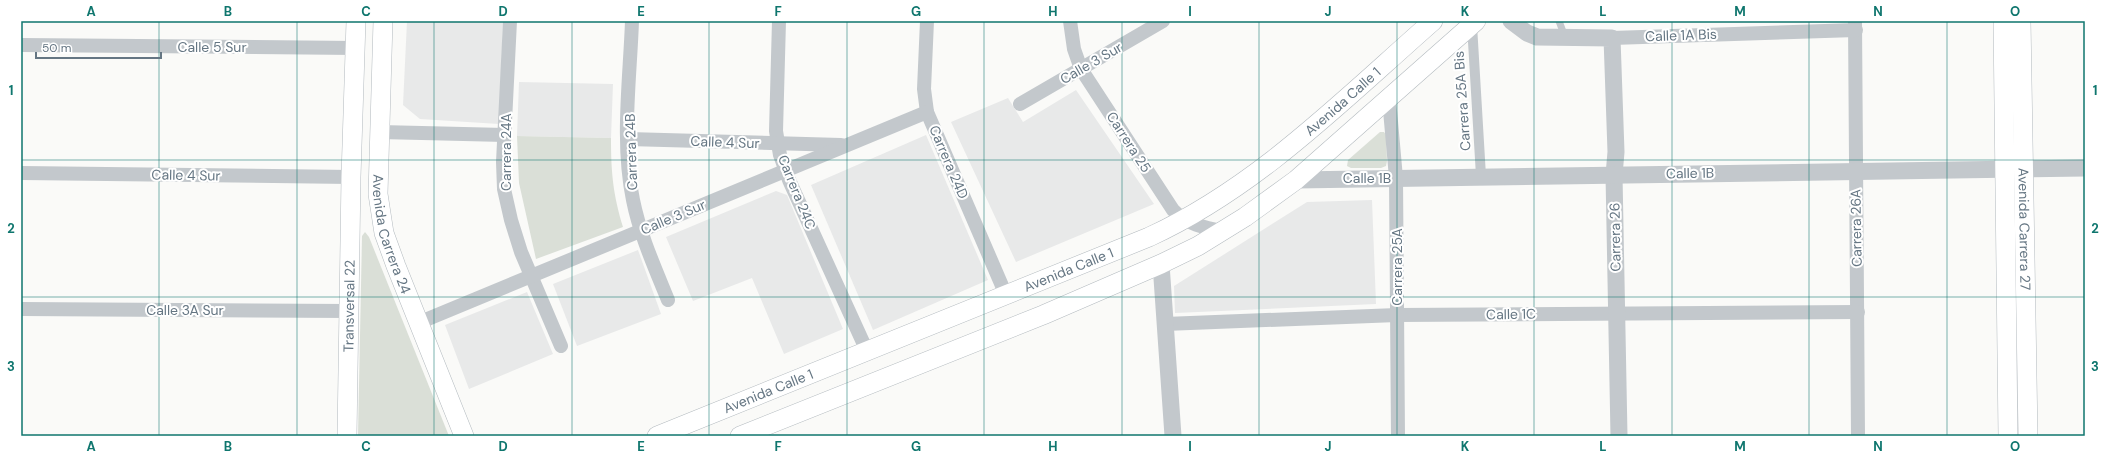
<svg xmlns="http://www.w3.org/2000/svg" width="2106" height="457" font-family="'DM Sans',sans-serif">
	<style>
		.built { fill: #e8e9e9 }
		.green { fill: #dadfd7 }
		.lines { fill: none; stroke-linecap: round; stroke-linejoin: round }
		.secondary-casing { stroke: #b3babf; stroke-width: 20 }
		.service { stroke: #c3c8cc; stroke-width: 7 }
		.pedestrian { stroke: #c3c8cc; stroke-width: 10 }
		.minor { stroke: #c3c8cc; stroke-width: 14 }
		.tertiary { stroke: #c3c8cc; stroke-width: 17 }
		.secondary { stroke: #fff; stroke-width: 19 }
		.grid { fill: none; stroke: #0f766e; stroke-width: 1; stroke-opacity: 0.55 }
		.labels { text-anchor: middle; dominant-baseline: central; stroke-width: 4; stroke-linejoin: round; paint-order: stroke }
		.street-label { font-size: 14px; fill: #657683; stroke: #fff }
		.neatline { fill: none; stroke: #0f766e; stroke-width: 1.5 }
		.grid-label { font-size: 13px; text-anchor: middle; font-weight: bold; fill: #0f766e }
	</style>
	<rect width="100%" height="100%" fill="#fafaf8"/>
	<!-- built -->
	<g class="built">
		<path d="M407 21H503L499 124 420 119 403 105Z"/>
		<path d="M519 82 613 84 611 138 517 136Z"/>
		<path d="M1076 90 1154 204 1016 262 951 122 1008 98 1023 122Z"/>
		<path d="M926 135 988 280 873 330 811 185Z"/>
		<path d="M776 191 787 195 843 329 784 354 752 278 693 301 666 237Z"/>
		<path d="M1372 200 1376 304 1175 313 1174 286 1307 202Z"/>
		<path d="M638 250 661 314 577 346 553 284Z"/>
		<path d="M527 292 553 354 469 389 445 325Z"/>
	</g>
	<!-- green -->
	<g class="green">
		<path d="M1380 132H1384L1386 135 1387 161 1386 166 1381 168H1351L1347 166 1348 160Z"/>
		<path d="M517 136 611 138C611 173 613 194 623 227L536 259 519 183Z"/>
		<path d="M365 232 369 237 449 436H358L362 236Z"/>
	</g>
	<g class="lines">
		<!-- secondary casing -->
		<g class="secondary-casing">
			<g id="secondary">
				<path id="s1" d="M383 21 378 194 384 233 396 266 464 436"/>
				<path d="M2003 21 2008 436"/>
				<path id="s2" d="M2021 21 2028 436"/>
				<path id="s3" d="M347 436 351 177 356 21"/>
				<path id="s4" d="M657 436 1149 237C1258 187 1344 99 1433 21"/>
				<path d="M740 436 1043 315 1161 264 1198 246 1245 217 1296 180 1476 21"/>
			</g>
		</g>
		<!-- service -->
		<path class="service" d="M1559 21 1565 37"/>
		<!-- pedestrian -->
		<path class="pedestrian" d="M1472 25 1481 176"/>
		<!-- minor -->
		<g class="minor">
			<path d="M510 21 503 162 504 189 511 220 521 252 561 346"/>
			<path d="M632 21C630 79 621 142 633 200 640 235 655 268 668 300"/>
			<path d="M779 21 776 131 780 155 789 180 867 351"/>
			<path d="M927 21 924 89 927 112 1006 295"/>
			<path d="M1070 21 1074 49 1081 69 1173 210C1186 224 1205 228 1223 231"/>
			<path d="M1855 21 1858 436"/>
			<path d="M1612 38 1856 30"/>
			<path d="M21 45 356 48"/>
			<path d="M1389 99 1396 178 1398 436"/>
			<path d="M1020 104 1163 21"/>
			<path d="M380 132 505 135"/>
			<path d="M628 139 841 145"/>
			<path d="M21 173 351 177"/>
			<path d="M21 309 349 311"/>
			<path d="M418 323 927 112"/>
			<path d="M1165 324 1397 315 1858 312"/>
		</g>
		<!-- tertiary -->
		<g class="tertiary">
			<path d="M1511 21 1527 33 1537 37 1612 38 1616 152 1614 175 1619 436"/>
			<path d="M1296 180 2085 168"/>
			<path d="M1161 264 1173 436"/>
		</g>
		<!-- secondary -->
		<use href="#secondary" class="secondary"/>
	</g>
	<!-- grid -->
	<path class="grid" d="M159 21V436M297 21V436M434 21V436M572 21V436M709 21V436M847 21V436M984 21V436M1122 21V436M1259 21V436M1397 21V436M1534 21V436M1672 21V436M1809 21V436M1947 21V436M21 160H2085M21 297H2085"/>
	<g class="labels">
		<!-- street labels -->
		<g class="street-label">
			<text transform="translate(1681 35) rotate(-2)">Calle 1A Bis</text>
			<text x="212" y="47">Calle 5 Sur</text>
			<text transform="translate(1091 63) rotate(-30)">Calle 3 Sur</text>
			<text stroke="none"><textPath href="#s4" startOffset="768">Avenida Calle 1</textPath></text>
			<text transform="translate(1462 101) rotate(-94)">Carrera 25A Bis</text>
			<text transform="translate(725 142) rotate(2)">Calle 4 Sur</text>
			<text transform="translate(1129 142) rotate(57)">Carrera 25</text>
			<text transform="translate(506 152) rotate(-90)">Carrera 24A</text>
			<text transform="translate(631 152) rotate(-92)">Carrera 24B</text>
			<text transform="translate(949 162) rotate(67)">Carrera 24D</text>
			<text transform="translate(1690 173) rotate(-1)">Calle 1B</text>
			<text transform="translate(186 175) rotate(1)">Calle 4 Sur</text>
			<text x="1367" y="178">Calle 1B</text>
			<text transform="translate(797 192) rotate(68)">Carrera 24C</text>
			<text transform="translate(673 217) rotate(-23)">Calle 3 Sur</text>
			<text transform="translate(1856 228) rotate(-91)">Carrera 26A</text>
			<text stroke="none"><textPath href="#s2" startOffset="208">Avenida Carrera 27</textPath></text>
			<text stroke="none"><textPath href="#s1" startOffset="215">Avenida Carrera 24</textPath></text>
			<text transform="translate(1615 237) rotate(-91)">Carrera 26</text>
			<text transform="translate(1397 267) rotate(-90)">Carrera 25A</text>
			<text stroke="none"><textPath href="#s4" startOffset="444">Avenida Calle 1</textPath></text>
			<text stroke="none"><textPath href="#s3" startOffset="130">Transversal 22</textPath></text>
			<text x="185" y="310">Calle 3A Sur</text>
			<text transform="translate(1511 314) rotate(-1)">Calle 1C</text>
			<text stroke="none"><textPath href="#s4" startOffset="120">Avenida Calle 1</textPath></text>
		</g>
	</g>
	<!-- border -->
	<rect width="2106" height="457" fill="none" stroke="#ffffff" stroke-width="44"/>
	<!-- scale -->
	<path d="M36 52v6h125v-6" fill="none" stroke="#657683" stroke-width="2"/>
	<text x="42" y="52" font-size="12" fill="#657683" stroke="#ffffff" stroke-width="3" paint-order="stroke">50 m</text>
	<rect x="22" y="22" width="2062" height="413" class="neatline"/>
	<g class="grid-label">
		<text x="91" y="16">A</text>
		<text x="228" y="16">B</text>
		<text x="366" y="16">C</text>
		<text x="503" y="16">D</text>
		<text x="641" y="16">E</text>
		<text x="778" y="16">F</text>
		<text x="916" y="16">G</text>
		<text x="1053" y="16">H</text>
		<text x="1190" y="16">I</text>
		<text x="1328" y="16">J</text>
		<text x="1465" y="16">K</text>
		<text x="1603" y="16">L</text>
		<text x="1740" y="16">M</text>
		<text x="1878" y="16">N</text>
		<text x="2015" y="16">O</text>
		<text x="11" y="95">1</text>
		<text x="2095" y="95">1</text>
		<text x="11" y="233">2</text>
		<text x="2095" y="233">2</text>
		<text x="11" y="371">3</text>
		<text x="2095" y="371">3</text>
		<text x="91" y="451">A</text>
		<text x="228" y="451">B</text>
		<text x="366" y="451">C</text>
		<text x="503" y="451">D</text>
		<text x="641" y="451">E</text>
		<text x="778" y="451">F</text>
		<text x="916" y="451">G</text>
		<text x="1053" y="451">H</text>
		<text x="1190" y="451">I</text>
		<text x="1328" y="451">J</text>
		<text x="1465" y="451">K</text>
		<text x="1603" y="451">L</text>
		<text x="1740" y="451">M</text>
		<text x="1878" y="451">N</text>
		<text x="2015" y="451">O</text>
	</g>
</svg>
